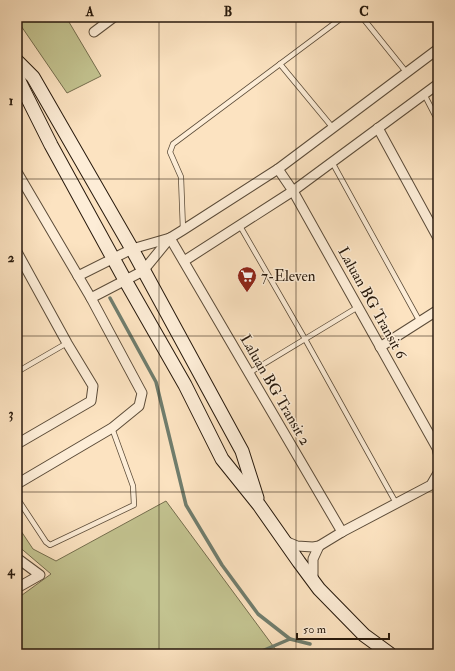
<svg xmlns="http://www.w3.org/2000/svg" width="455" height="671" font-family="'IM FELL Double Pica',serif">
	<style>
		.green { fill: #c3c390; stroke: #756e4e }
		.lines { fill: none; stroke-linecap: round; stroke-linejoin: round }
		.stream { stroke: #707d6d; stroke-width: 3.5 }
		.lane-casing { stroke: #5c4c39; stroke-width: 6 }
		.street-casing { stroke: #5c4c39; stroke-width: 11 }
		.secondary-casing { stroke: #27190c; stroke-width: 15 }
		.lane { stroke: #fdedd7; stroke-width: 4.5 }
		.street { stroke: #fdedd7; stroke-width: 9 }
		.secondary { stroke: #fdedd7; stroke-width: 13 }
		.grid { fill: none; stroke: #27190c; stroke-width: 1; stroke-opacity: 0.55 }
		.labels { text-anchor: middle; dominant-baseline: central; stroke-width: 3; stroke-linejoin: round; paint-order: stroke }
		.poi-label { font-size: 15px; fill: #27190c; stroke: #fdedd7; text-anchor: start }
		.street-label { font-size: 15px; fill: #27190c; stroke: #fdedd7 }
		.neatline { fill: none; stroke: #27190c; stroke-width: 1.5 }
		.grid-label { font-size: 13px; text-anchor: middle; font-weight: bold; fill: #27190c }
	</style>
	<rect width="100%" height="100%" fill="#fce3c1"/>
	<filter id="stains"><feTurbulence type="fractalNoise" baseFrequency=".005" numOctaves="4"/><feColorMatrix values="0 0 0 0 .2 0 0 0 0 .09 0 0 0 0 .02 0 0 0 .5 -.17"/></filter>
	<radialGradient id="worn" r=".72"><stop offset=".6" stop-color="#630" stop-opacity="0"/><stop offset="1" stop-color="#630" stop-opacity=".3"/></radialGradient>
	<!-- green -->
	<g class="green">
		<path d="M17 17H66L101 76 67 93 17 20Z"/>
		<path d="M166 501 279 654H17L18 598 51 574 17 545V525L33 549 56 561Z"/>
	</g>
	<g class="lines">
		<!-- stream -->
		<g class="stream">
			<path d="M110 298 156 382 186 505 222 565 258 614 290 639"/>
			<path d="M255 654 290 639 310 644"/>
		</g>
		<!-- lane casing -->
		<g class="lane-casing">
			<g id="lane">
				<path d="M362 17 407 73"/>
				<path d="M280 64 333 128"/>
				<path d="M424 94 438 121"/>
				<path d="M332 162 420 322"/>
				<path d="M240 226 305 339 396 503"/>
				<path d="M183 230 181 177 170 152 173 144 343 17"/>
				<path d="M17 372 67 343"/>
				<path d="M249 373 358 307"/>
				<path d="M17 498 46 542 50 545 134 505 133 486 112 428"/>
			</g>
		</g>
		<!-- street casing -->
		<g class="street-casing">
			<g id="street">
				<path d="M94 32 114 17"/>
				<path d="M378 128 438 238"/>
				<path d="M278 169 293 191 437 448 438 453"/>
				<path d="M17 172 91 298 142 393 139 406 112 428 17 484"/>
				<path d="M170 238 342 532"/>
				<path d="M17 252 67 343 93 386 91 401 17 444"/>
				<path d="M184 261 293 191 438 84"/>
				<path d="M78 276 132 249 170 238 183 230 278 169 438 49"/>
				<path d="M91 298 143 271 170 238"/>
				<path d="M380 347 438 310"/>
				<path d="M285 541 297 546 313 547 319 546 342 532 431 485 438 473"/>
				<path d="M17 558 40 575 17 588"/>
				<path d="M313 580V559L319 546"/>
			</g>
		</g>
		<!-- secondary casing -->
		<g class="secondary-casing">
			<g id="secondary">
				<path d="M17 61 33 77 132 249 242 451 257 498"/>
				<path d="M17 75 20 83 51 145 125 280 185 385 222 459 259 505 299 562 319 589 364 635 390 654"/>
			</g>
		</g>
		<!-- lane -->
		<use href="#lane" class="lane"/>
		<!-- street -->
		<use href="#street" class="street"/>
		<!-- secondary -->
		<use href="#secondary" class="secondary"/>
	</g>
	<!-- grid -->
	<path class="grid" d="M159 17V654M296 17V654M17 179H438M17 336H438M17 492H438"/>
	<!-- icons -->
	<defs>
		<g id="supermarket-pin" transform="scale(1)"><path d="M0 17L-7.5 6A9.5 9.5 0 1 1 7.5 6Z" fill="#8f2418" stroke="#fdedd7"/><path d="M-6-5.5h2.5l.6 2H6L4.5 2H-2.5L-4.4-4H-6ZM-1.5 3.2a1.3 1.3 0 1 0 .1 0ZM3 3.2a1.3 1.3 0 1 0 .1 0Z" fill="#fff"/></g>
	</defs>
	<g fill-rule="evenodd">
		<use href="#supermarket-pin" x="247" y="276"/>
	</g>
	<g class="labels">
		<!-- poi labels -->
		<g class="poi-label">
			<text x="261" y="276">7-Eleven</text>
		</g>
		<!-- street labels -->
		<g class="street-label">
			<text transform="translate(372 303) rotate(61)">Laluan BG Transit 6</text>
			<text transform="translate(275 390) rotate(60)">Laluan BG Transit 2</text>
		</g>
	</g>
	<!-- margin -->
	<rect width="455" height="671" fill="none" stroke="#fce3c1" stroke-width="44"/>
	<!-- scale -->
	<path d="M297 633v6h92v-6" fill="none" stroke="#27190c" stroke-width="2"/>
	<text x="303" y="633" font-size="12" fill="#27190c" stroke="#fdedd7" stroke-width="3" paint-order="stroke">50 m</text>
	<rect x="22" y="22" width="411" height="627" class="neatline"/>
	<g class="grid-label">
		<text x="90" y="16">A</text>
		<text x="228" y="16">B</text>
		<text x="364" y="16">C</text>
		<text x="11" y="105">1</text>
		<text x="11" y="262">2</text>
		<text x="11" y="418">3</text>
		<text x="11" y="575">4</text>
	</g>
	<rect width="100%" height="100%" filter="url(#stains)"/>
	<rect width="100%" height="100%" fill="url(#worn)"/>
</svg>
